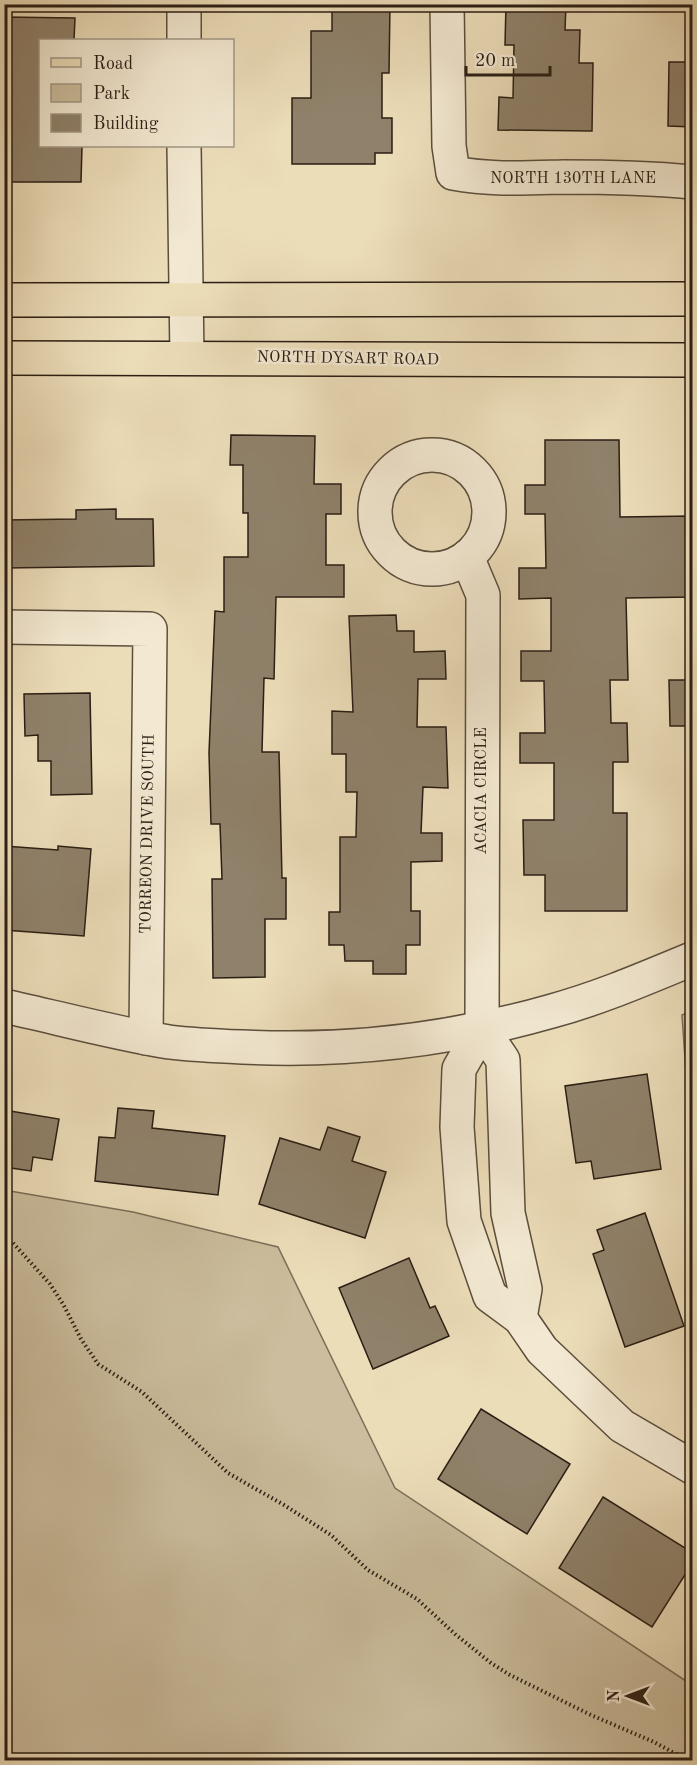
<svg xmlns="http://www.w3.org/2000/svg" width="697" height="1765" font-family="'Old Standard TT',serif">
	<style>
		.green { fill: #cbbd9d; stroke: #7b6e58; stroke-width: 1.5 }
		.building { fill: #8f816a; stroke: #2b1e14; stroke-width: 1.5 }
		.lines { fill: none; stroke-linecap: round; stroke-linejoin: round }
		.minor-casing { stroke: #5b4e3d; stroke-width: 36 }
		.major-casing { stroke: #2b1e14; stroke-width: 36 }
		.path { stroke: #2b1e14; stroke-width: 4; stroke-dasharray: 1.5 3; stroke-linecap: butt }
		.minor { stroke: #f3e9d2; stroke-width: 33 }
		.major { stroke: #ecddb9; stroke-width: 33 }
		.labels { text-anchor: middle; dominant-baseline: central; stroke-width: 5; stroke-linejoin: round; paint-order: stroke }
		.street-label { font-size: 16px; fill: #2b1e14; stroke: #f3e9d2 }
	</style>
	<rect width="100%" height="100%" fill="#ecddb9"/>
	<filter id="stains"><feTurbulence type="fractalNoise" baseFrequency=".00333" numOctaves="4"/><feColorMatrix values="0 0 0 0 .2 0 0 0 0 .09 0 0 0 0 .02 0 0 0 .5 -.17"/></filter>
	<radialGradient id="worn" r=".72"><stop offset=".6" stop-color="#630" stop-opacity="0"/><stop offset="1" stop-color="#630" stop-opacity=".3"/></radialGradient>
	<!-- green -->
	<g class="green">
		<path d="M692 1011V1162L682 1015Z"/>
		<path d="M4 1190 133 1212 278 1247 395 1488 692 1685V1760H5Z"/>
	</g>
	<!-- building -->
	<g class="building">
		<path d="M360 4H390L389 73H382V118H392V153H375V164H292V98H311V31H332V8H360Z"/>
		<path d="M506 4H566L565 30H580L579 63H593L592 131 498 130 499 97 513 98 514 45H505Z"/>
		<path d="M4 17 75 18 74 40H40V146H82L81 182H4Z"/>
		<path d="M669 62H693V127L668 126Z"/>
		<path d="M231 435 315 436 314 484H341V514H326V565H344V597H276L274 679 264 678 262 752H279L282 878H286V919H265V977L213 978 212 879H222L220 824H211L209 753 215 611 224 612V557H248V513H243V465H230Z"/>
		<path d="M545 440H619L620 517 693 516V597L626 598 628 680H610L611 723H627L628 762H613V813H627V911H545V875H524L523 820H554V763H520V733H545L544 681H521V651H551V598L519 599V568H546L545 514H525V485H545Z"/>
		<path d="M116 509V519H153L154 566 4 568V520L76 519V510Z"/>
		<path d="M396 615 397 631H414V652L445 651 446 679H418L417 727H446L448 788 423 787 421 833H442V861L411 862V911H420V945H406V974H373V961H345L344 945H329V912H340V837H356L357 792H346V754H332V711L353 712 349 616Z"/>
		<path d="M669 680H693V726H670Z"/>
		<path d="M90 693 92 794 51 795V761H38V735L25 736 24 694Z"/>
		<path d="M4 846 58 850V846L91 849 84 936 4 930Z"/>
		<path d="M647 1074 661 1169 594 1179 591 1161 576 1163 565 1086Z"/>
		<path d="M118 1108 154 1111 152 1128 225 1136 218 1195 95 1181 99 1137 115 1138Z"/>
		<path d="M4 1110 59 1119 52 1160 33 1157 31 1171 4 1167Z"/>
		<path d="M328 1127 360 1137 352 1161 386 1172 365 1238 259 1204 280 1138 320 1150Z"/>
		<path d="M645 1213 684 1326 625 1347 593 1254 604 1250 597 1230Z"/>
		<path d="M409 1258 430 1308 435 1306 449 1336 373 1369 339 1288Z"/>
		<path d="M481 1409 570 1464 527 1534 438 1479Z"/>
		<path d="M603 1497 693 1553V1562L652 1627 559 1568Z"/>
	</g>
	<g class="lines">
		<!-- minor casing -->
		<g class="minor-casing">
			<g id="minor">
				<path d="M184 4V40"/>
				<path d="M447 4 449 146 453 173C490 180 526 178 563 177 606 177 650 178 692 182"/>
				<path d="M184 146 187 358"/>
				<circle cx="432" cy="512" r="57"/>
				<path d="M467 557 483 595 482 1029 459 1069 457 1127 464 1221 490 1296 520 1318 542 1350 622 1426 692 1467"/>
				<path d="M4 627 150 629 146 1038"/>
				<path d="M4 1006C59 1018 114 1033 169 1042 193 1045 217 1046 242 1047 346 1052 451 1040 552 1011 600 998 646 978 692 959"/>
				<path d="M482 1029 503 1060 508 1213 525 1289 520 1318"/>
			</g>
		</g>
		<!-- major casing -->
		<g class="major-casing">
			<g id="major">
				<path d="M4 300 692 299"/>
				<path d="M4 358 692 360"/>
			</g>
		</g>
		<!-- path -->
		<path class="path" d="M4 1233 50 1284 63 1304 81 1339 98 1364 142 1392 228 1473 284 1505 331 1535 368 1570 417 1599 455 1634 491 1663 510 1675 591 1715 654 1742 687 1760"/>
		<!-- minor -->
		<use href="#minor" class="minor"/>
		<!-- major -->
		<use href="#major" class="major"/>
	</g>
	<g class="labels">
		<!-- street labels -->
		<g class="street-label">
			<text x="573" y="179">NORTH 130TH LANE</text>
			<text transform="translate(348 359) rotate(1)">NORTH DYSART ROAD</text>
			<text transform="translate(482 791) rotate(-90)">ACACIA CIRCLE</text>
			<text transform="translate(148 834) rotate(-89)">TORREON DRIVE SOUTH</text>
		</g>
	</g>
	<!-- margin -->
	<rect width="697" height="1765" fill="none" stroke="#ecddb9" stroke-width="24"/>
	<rect x="6" y="6" width="685" height="1753" fill="none" stroke="#2b1e14" stroke-width="3"/>
	<rect x="12" y="12" width="673" height="1741" fill="none" stroke="#2b1e14" stroke-width="1.5"/>
	<!-- legend -->
	<rect x="39" y="39" width="195" height="108" fill="#f3e9d2" stroke="#a39886" stroke-width="1.5"/>
	<rect x="51" y="58" width="30" height="9" fill="#ecddb9" stroke="#a39886" stroke-width="1.5"/>
	<text x="93" y="69" font-size="18" fill="#2b1e14">Road</text>
	<rect x="51" y="84" width="30" height="18" fill="#cbbd9d" stroke="#a39886" stroke-width="1.5"/>
	<text x="93" y="99" font-size="18" fill="#2b1e14">Park</text>
	<rect x="51" y="114" width="30" height="18" fill="#8f816a" stroke="#a39886" stroke-width="1.5"/>
	<text x="93" y="129" font-size="18" fill="#2b1e14">Building</text>
	<!-- north arrow -->
	<g transform="translate(628 1696) rotate(270)" stroke="#f3e9d2" stroke-width="4.5" paint-order="stroke">
	<path d="M0-4.5L10 22L0 15L-10 22Z" fill="#2b1e14"/>
	<text y="-9" font-size="16" font-weight="bold" text-anchor="middle" fill="#2b1e14">N</text>
	</g>
	<!-- scale -->
	<path d="M466 66v9h84v-9" fill="none" stroke="#2b1e14" stroke-width="3"/>
	<text x="475" y="66" font-size="18" fill="#2b1e14" stroke="#f3e9d2" stroke-width="4.5" paint-order="stroke">20 m</text>
	<rect width="100%" height="100%" filter="url(#stains)"/>
	<rect width="100%" height="100%" fill="url(#worn)"/>
</svg>
